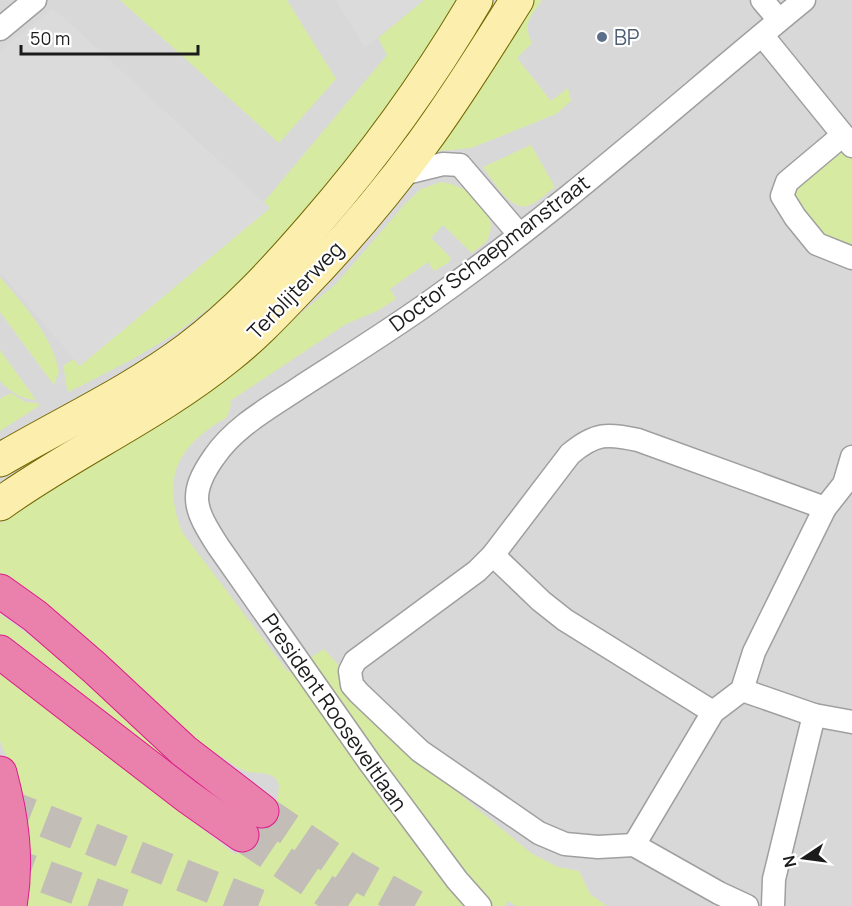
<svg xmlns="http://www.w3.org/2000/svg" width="852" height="906" font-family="Manrope,sans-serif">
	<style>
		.residential { fill: #d9d8d8 }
		.grass { fill: #d6eba1 }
		.parking { fill: #dbdbdb }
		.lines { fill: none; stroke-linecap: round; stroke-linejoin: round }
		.highway-tunnel { stroke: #c3bdb8; stroke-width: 33; stroke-dasharray: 33 16; stroke-linecap: butt }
		.street-casing { stroke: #9f9f9f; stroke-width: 25 }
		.secondary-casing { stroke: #736600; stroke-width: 35 }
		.highway-casing { stroke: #dd1b89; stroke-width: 35 }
		.street { stroke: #fff; stroke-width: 22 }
		.secondary { stroke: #fcefae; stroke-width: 33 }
		.highway { stroke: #ea81ad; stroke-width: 33 }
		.service-dot { fill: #5c6f8a; stroke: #fff; stroke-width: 2 }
		.labels { text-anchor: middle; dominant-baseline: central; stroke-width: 4.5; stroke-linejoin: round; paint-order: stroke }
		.service-label { font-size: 21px; fill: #4e5e75; stroke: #fff; text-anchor: start }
		.street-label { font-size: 21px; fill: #1b1b1b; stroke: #fff }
	</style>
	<rect width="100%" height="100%" fill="#ede5df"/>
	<!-- residential -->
	<rect class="residential" x="0" y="0" width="852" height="906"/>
	<!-- grass -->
	<g class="grass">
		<path d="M120 0H287L336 79 279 143Z"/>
		<path d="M424 0H458L393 100 294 228 231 292 176 333 133 359 69 392C64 383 66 376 63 366L74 359 79 366 270 208 264 202 387 55 378 38Z"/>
		<path d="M532 0H542C531 17 522 23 532 43L517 58 551 101 568 88 571 101 556 114 471 148 431 152Z"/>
		<path d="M842 143 852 155V256L820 238 788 195Z"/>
		<path d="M531 145 555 187C548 192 540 200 532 204 512 216 494 181 483 167Z"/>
		<path d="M441 182C466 184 503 212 487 240 484 245 476 249 472 253L443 225 431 238 451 258 449 262 434 271 428 262 390 289 396 299 377 311 346 324 230 401 231 405 227 417C178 446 161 476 182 532L288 672 324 649 342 669 387 734 531 853 558 867 579 871 590 894 607 906H516L508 901 505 906H20L9 762 0 741V673L236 855 278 798 279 785 276 778 268 774 248 772 237 767 192 738 0 575V523L284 327 336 284 405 204 421 189Z"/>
		<path d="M0 277C24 305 51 334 59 371L54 385 0 312Z"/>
		<path d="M0 350 36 400C20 399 11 392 0 381Z"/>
		<path d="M11 393 25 402 38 403 39 406 0 431V399Z"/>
		<path d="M0 614C65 659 126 714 180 772L0 637Z"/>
	</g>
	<!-- parking -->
	<g class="parking">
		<path d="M336 0H424L365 48Z"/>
		<path d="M53 8 270 208 80 366 0 272V51Z"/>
	</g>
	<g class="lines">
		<!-- highway-tunnel -->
		<g class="highway-tunnel">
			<path d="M0 803 260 906"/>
			<path d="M262 811 351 871 415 906"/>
			<path d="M242 835 348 906"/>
			<path d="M0 860 125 906"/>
		</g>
		<!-- street casing -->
		<g class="street-casing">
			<g id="street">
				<path d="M762 0 779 20"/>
				<path d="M0 29 35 0"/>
				<path d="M762 35 852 146"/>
				<path d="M843 135 787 182 782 196 795 217 817 244 852 258"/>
				<path d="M398 175 443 164 460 165 519 234"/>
				<path d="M493 555 541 601 565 620 713 712"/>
				<path d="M742 690 814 715 852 722"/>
				<path d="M634 845 713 712 742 690 754 652 825 508 844 484 852 457"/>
				<path d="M480 906 457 880 370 763 218 546C195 510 187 495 214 457 235 426 271 407 302 386 347 357 394 328 438 296 566 205 683 99 804 0"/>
				<path d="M747 906 719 893 634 845 598 847 565 844 539 833 420 751 359 693 352 685 350 671 355 661 477 571 493 555 570 454C595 433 607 433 638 440L825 508"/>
				<path d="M773 906 774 879 814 715"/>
			</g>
		</g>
		<!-- secondary casing -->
		<g class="secondary-casing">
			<g id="secondary">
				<path d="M0 460C63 423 129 393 188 349 236 313 275 270 314 225 375 155 429 80 476 0"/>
				<path d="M0 504C74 451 158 414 229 356 253 337 274 315 295 293 340 247 383 197 422 144 456 98 486 49 517 0"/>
			</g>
		</g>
		<!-- highway casing -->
		<g class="highway-casing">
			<g id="highway">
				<path d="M0 591 35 616 95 668 184 751 262 811"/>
				<path d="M0 652 188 797 242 835"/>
				<path d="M0 773C12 818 18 860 10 906"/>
			</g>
		</g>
		<!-- street -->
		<use href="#street" class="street"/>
		<!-- secondary -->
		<use href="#secondary" class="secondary"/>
		<!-- highway -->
		<use href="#highway" class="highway"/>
	</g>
	<!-- markers -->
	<circle class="service-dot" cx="602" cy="37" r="6"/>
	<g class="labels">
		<!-- service labels -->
		<g class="service-label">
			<text x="614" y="37">BP</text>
		</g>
		<!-- street labels -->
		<g class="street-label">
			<text transform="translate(489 253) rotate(-37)">Doctor Schaepmanstraat</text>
			<text transform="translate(295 290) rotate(-46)">Terblijterweg</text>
			<text transform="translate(335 712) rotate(55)">President Rooseveltlaan</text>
		</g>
	</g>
	<!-- north arrow -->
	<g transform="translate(804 858) rotate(257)" stroke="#ffffff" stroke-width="4.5" paint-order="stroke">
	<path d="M0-4.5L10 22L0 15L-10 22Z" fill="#1b1b1b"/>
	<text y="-9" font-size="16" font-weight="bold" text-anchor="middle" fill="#1b1b1b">N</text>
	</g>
	<!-- scale -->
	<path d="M21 45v9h177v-9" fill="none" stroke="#1b1b1b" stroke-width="3"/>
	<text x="30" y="45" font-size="18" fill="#1b1b1b" stroke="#ffffff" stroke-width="4.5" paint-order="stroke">50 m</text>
</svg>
